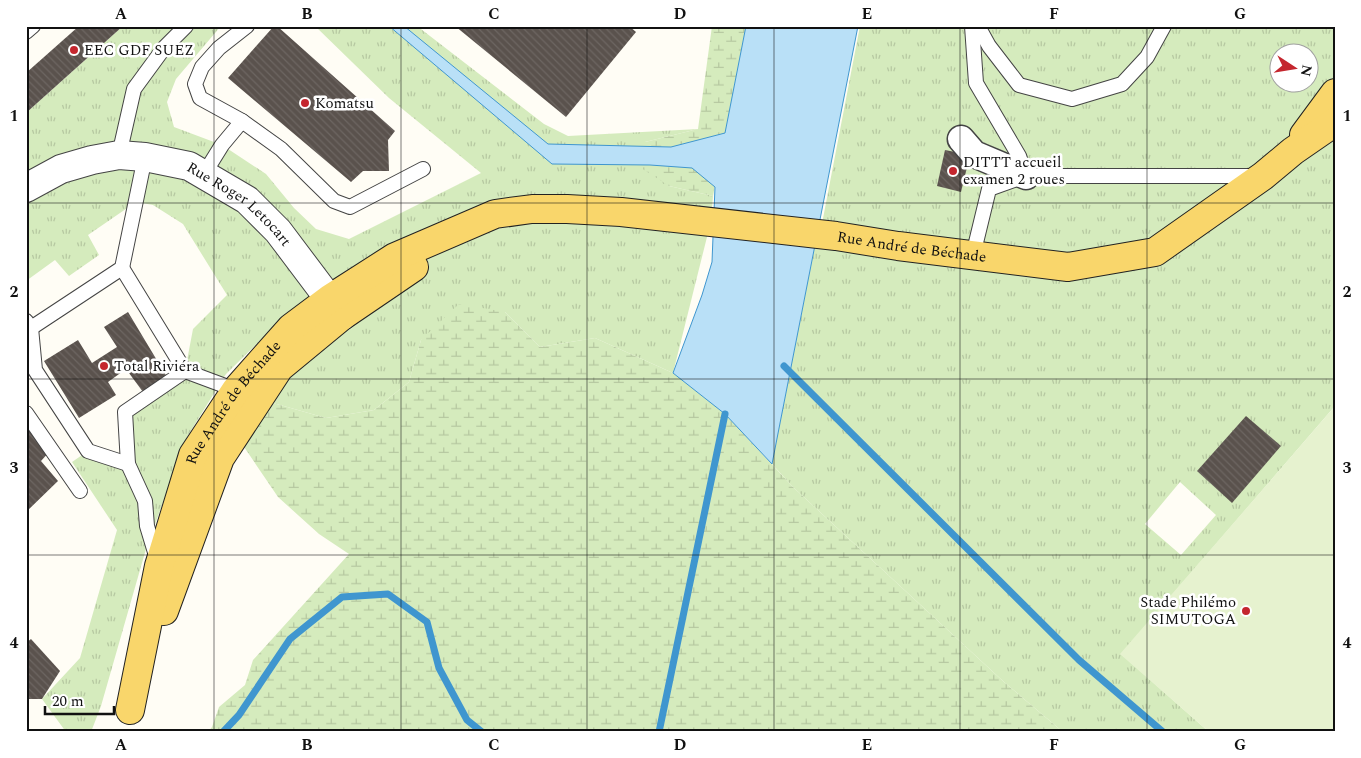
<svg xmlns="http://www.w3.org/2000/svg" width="1361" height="758" font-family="Spectral,serif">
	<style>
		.grass { fill: url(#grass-tufts); fill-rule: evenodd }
		.wetland { fill: url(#wetland-marsh) }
		.pitch { fill: #e6f2cf }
		.water { fill: #b9e0f7; stroke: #3f96cf }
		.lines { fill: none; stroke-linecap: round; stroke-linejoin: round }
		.stream { stroke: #3f96cf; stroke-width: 7 }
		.building { fill: url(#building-back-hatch) }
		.service-casing { stroke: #444; stroke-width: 16 }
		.minor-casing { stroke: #444; stroke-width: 29 }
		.tertiary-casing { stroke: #444; stroke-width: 30 }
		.primary-casing { stroke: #222; stroke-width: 30 }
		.service { stroke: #fff; stroke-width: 14 }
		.minor { stroke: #fff; stroke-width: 26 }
		.tertiary { stroke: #fff; stroke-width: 28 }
		.primary { stroke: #f9d66b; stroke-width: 28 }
		.grid { fill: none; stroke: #111; stroke-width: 1; stroke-opacity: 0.55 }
		.poi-dot { fill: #c4262e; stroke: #fff; stroke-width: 2 }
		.labels { text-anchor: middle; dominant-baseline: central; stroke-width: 5; stroke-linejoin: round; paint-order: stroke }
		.poi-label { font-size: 15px; fill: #111; stroke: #fff; text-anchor: start }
		.street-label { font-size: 15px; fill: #111; stroke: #fff }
		.neatline { fill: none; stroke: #111; stroke-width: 2 }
		.grid-label { font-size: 16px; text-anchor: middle; font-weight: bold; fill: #111 }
	</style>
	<defs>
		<pattern id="grass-tufts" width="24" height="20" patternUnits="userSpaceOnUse" patternTransform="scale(1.25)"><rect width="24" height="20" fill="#d5ebbd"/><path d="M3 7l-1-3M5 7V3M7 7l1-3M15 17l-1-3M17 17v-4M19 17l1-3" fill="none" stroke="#b6c8a1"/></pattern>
		<pattern id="wetland-marsh" width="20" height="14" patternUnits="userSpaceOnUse" patternTransform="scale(1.25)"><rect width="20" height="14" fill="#d5ebbd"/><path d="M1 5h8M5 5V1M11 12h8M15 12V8" fill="none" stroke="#b6c8a1"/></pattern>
		<pattern id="building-back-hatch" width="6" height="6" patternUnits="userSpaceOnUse" patternTransform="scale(1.25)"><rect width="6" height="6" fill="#5a524d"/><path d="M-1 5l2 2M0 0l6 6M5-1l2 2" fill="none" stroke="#6d6662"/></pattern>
	</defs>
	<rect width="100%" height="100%" fill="#fffdf5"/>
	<!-- grass -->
	<g class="grass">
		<path d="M123 26H221L176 79 167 102 174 127 222 145 266 174 294 208 316 229 349 239 481 173 389 98 315 26H417L544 124 568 136 698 129 645 142 669 186 713 196 711 221 673 373 595 338 540 347 505 312 421 340 409 382 374 410 326 418 259 399 398 277 491 217 284 317 226 374 187 437 146 549 101 706 91 732H66L42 699 80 658 117 530 72 462 88 451 128 463 125 412 185 371 193 329 227 295 183 224 153 205 136 202 88 235 99 255 69 276 55 260 26 281V113Z"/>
		<path d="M860 26H1335V406L1121 654 1209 732H1063L1004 682 794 488 772 464 817 234H820ZM1278 52H1308V82H1278ZM1180 482 1216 515 1181 555 1145 524Z"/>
	</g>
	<!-- wetland -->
	<g class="wetland">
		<path d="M712 26H746L713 196 669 186 638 166 645 142 698 129Z"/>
		<path d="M459 304 505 312 540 347 595 338 673 373 725 414 794 488 1004 682 1063 732H208L212 727 219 707 245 685 253 660 349 554 319 534 278 497 242 444 259 399 326 418 374 410 409 382 421 340Z"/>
	</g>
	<!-- pitch -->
	<path class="pitch" d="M1335 406V732H1209L1120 654Z"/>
	<!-- water -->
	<path class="water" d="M389 26H404L548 144 671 147 725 133 746 26H858L772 464 725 414 673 373 702 295 712 262 715 187 692 168 650 165 552 164Z"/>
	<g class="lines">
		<!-- stream -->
		<g class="stream">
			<path d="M784 366 1079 660 1163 732"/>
			<path d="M223 732 239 715 290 639 342 597 388 594 427 622 439 668 467 720 482 732"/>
			<path d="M659 732 725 414"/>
		</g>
	</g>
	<!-- building -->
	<g class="building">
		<path d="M79 26H123L26 113V73Z"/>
		<path d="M274 26H277L395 131 388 140 389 171H363L351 182 228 78Z"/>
		<path d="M455 26H629L636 32 566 117Z"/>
		<path d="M945 150 970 155 961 192 937 186Z"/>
		<path d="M128 312 167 377 143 392 126 369 108 382 116 395 79 418 44 361 78 340 92 363 117 347 104 327Z"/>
		<path d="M1246 416 1281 446 1232 503 1197 471Z"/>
		<path d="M26 423 50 451 41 461 58 481 26 512Z"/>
		<path d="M31 639 60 671 42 699H26V643Z"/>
	</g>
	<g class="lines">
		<!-- service casing -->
		<g class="service-casing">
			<g id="service">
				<path d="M972 26 976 83 1019 156 1026 176H1258"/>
				<path d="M978 26 989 46 1019 85 1072 99 1122 84 1147 57 1164 26"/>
				<path d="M26 32 33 26"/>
				<path d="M242 121 200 98 195 84 202 67 219 48 247 26"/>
				<path d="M119 155 134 89 164 48 186 26"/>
				<path d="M204 174 222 145 242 121 281 149 334 201 350 207 423 169"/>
				<path d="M973 255 989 189 1025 176"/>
				<path d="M122 268 185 371"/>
				<path d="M26 321 31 328 122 268 145 157"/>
				<path d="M31 328 35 370 88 451 128 464"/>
				<path d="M185 371 236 390"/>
				<path d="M26 413 80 491"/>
				<path d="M157 559 147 526 145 501 128 464 125 412 185 371"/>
			</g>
		</g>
		<!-- minor casing -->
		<g class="minor-casing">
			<path id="minor" d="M961 139 974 154 1026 176"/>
		</g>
		<!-- tertiary casing -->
		<g class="tertiary-casing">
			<g id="tertiary">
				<path id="s1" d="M26 188 61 169 92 160 119 155 145 157 189 166 247 200 278 231 342 316"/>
			</g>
		</g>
		<!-- primary casing -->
		<g class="primary-casing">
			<g id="primary">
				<path d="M1304 135 1335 93"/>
				<path d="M164 611 220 458 279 368 342 316 414 267"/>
				<path id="s2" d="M130 710 159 566 193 455 236 390 291 328 331 298 395 257 495 214 532 209H567L621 212 836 236 898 246 1068 267 1155 252 1263 176 1293 151 1335 122"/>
			</g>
		</g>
		<!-- service -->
		<use href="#service" class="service"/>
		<!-- minor -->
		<use href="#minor" class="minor"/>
		<!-- tertiary -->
		<use href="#tertiary" class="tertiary"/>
		<!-- primary -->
		<use href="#primary" class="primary"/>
	</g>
	<!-- grid -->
	<path class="grid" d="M214 26V732M401 26V732M587 26V732M774 26V732M960 26V732M1147 26V732M26 203H1335M26 379H1335M26 555H1335"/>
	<!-- markers -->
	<g class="poi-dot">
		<circle cx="74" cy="50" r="5"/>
		<circle cx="305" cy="103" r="5"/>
		<circle cx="953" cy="171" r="5"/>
		<circle cx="104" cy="366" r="5"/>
		<circle cx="1246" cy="611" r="5"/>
	</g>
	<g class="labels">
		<!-- poi labels -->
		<g class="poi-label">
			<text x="84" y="50">EEC GDF SUEZ</text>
			<text x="315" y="103">Komatsu</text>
			<text x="963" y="162">DITTT accueil<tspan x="963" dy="17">examen 2 roues</tspan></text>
			<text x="114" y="366">Total Riviéra</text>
			<text x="1236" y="602" text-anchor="end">Stade Philémo<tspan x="1236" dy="17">SIMUTOGA</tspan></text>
		</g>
		<!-- street labels -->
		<g class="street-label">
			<text stroke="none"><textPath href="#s1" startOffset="234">Rue Roger Letocart</textPath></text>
			<text stroke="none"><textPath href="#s2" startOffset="1078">Rue André de Béchade</textPath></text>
			<text stroke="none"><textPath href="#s2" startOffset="329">Rue André de Béchade</textPath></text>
		</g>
	</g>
	<!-- border -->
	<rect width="1361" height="758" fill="none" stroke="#ffffff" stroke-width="55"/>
	<!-- north arrow -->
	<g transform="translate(1294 68) rotate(102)"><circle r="24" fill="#ffffff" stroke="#a0a0a0"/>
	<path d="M0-4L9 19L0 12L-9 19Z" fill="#c4262e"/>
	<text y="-8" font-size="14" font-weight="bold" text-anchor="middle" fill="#111111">N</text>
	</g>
	<!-- scale -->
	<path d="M45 706v8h69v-8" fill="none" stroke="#111111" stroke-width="2.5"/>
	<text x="52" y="706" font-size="15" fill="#111111" stroke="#ffffff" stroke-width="4" paint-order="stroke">20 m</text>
	<rect x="28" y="28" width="1306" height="702" class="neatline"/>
	<g class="grid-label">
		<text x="121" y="19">A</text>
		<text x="307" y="19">B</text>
		<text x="494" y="19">C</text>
		<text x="680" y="19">D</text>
		<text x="867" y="19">E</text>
		<text x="1054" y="19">F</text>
		<text x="1240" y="19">G</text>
		<text x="14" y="121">1</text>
		<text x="1347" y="121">1</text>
		<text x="14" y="297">2</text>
		<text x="1347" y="297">2</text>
		<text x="14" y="473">3</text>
		<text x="1347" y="473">3</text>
		<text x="14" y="648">4</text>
		<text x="1347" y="648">4</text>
		<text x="121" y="750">A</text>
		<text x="307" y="750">B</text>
		<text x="494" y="750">C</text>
		<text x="680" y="750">D</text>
		<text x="867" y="750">E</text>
		<text x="1054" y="750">F</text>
		<text x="1240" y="750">G</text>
	</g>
</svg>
